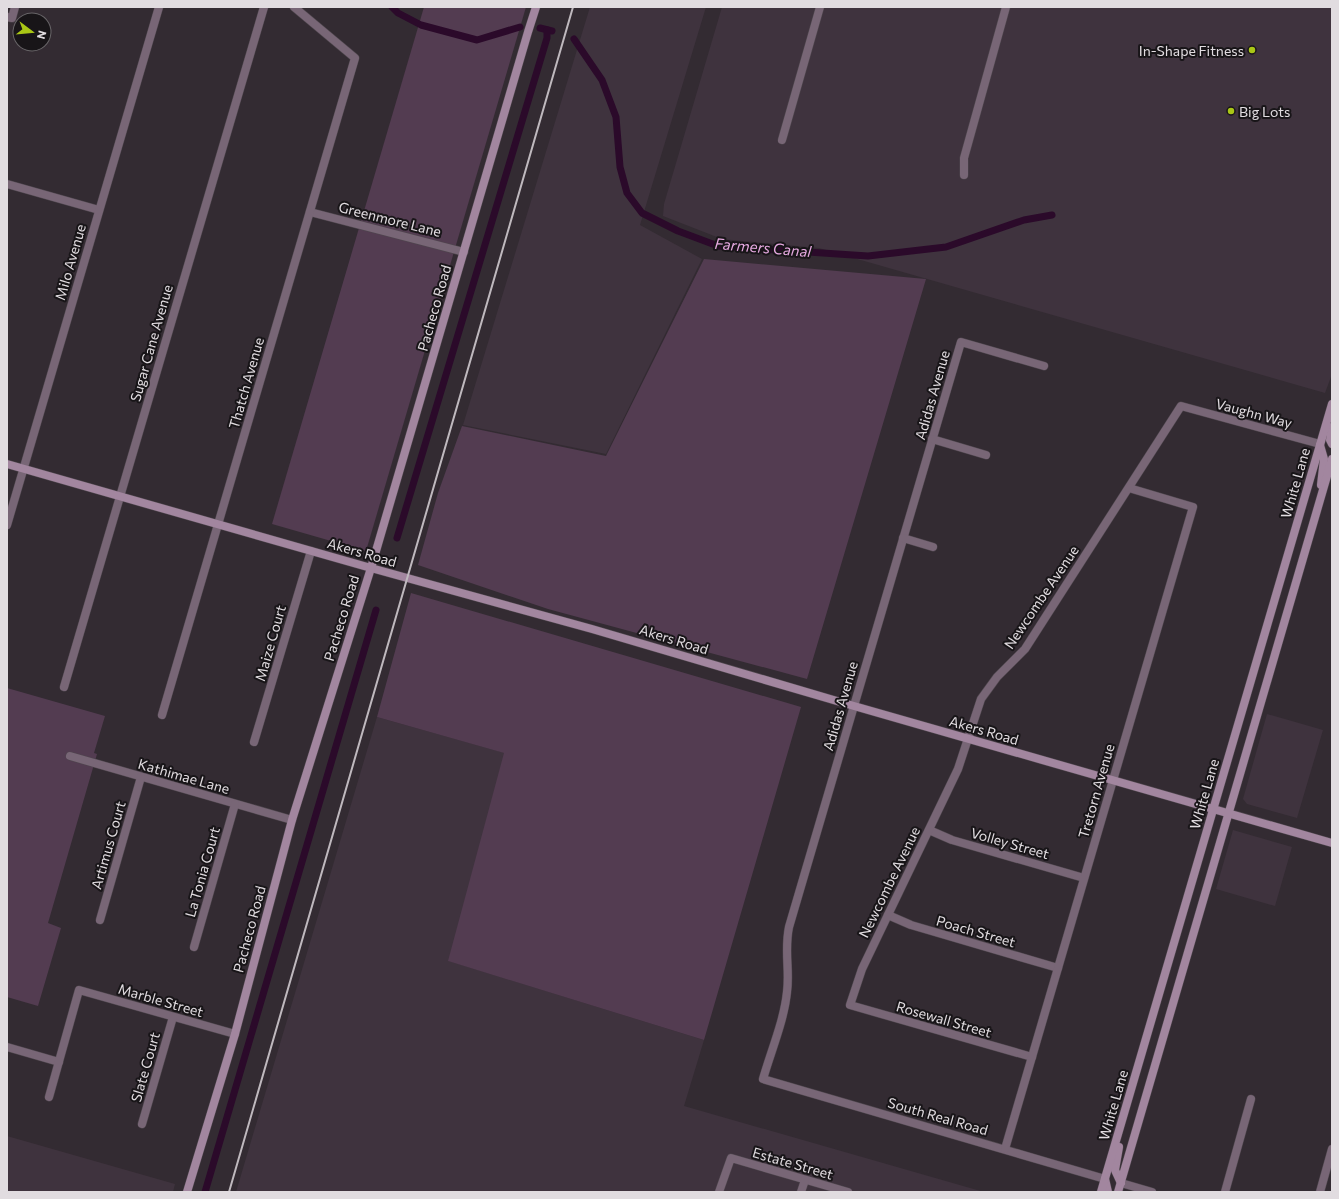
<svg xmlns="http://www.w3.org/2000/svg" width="1339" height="1199" font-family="Commissioner,sans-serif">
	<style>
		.built { fill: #3f333e }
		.green { fill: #533c51 }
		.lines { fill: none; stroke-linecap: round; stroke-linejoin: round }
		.canal { stroke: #2b0a2a; stroke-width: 7 }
		.street-casing { stroke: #4f474e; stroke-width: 9 }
		.secondary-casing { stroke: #4f474e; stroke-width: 9 }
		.street { stroke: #786676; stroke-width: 8 }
		.secondary { stroke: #a2869f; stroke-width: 8 }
		.rail { stroke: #bfb9be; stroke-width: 2 }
		.poi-dot { fill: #aac716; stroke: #181518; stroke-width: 1.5 }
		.labels { text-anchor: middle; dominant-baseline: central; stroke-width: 4; stroke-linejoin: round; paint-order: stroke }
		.poi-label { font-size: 14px; fill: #e1dce0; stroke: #181518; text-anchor: end }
		.street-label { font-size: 14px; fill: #e1dce0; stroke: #181518 }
		.water-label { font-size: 15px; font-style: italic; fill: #e6a9e0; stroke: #181518 }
	</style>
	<rect width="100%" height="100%" fill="#332b32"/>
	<!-- built -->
	<g class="built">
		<path d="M590 7H706L640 225 702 259 606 454 463 425Z"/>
		<path d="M722 7H1332V374L1325 393 819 248 722 239 663 216 664 204Z"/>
		<path d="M1267 714 1323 730 1297 818 1247 804 1243 799Z"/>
		<path d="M377 717 505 753 449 961 704 1040 684 1106 984 1192H236Z"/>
		<path d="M1233 830 1292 847 1275 906 1216 889Z"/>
		<path d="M7 1136 175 1184 173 1192H7Z"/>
	</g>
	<!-- green -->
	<g class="green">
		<path d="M424 7H526L366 551 272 524Z"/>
		<path d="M704 259 926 279 807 679 548 609 418 565 438 493 462 426 606 456Z"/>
		<path d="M411 593 801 707 704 1040 448 961 504 753 377 717Z"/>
		<path d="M7 688 105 716 94 753 97 754 48 923 61 928 38 1006 7 997Z"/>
	</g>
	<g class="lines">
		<!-- canal -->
		<g class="canal">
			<path d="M392 7 398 13 421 25 477 40 520 27"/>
			<path d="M540 28 552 31"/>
			<path d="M574 39 602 80 616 117 620 167 627 193 642 213 678 231 718 246 868 256 946 247 1024 220 1052 215"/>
			<path d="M397 538 547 38V30"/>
			<path d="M205 1192 376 610"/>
		</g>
		<!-- street casing -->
		<g class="street-casing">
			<g id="street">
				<path d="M7 17 12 18 15 7"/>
				<path d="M782 140 820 7"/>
				<path d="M964 175V158L1006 7"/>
				<path d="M7 184 99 210"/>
				<path d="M310 212 464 252"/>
				<path d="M1044 366 961 342 789 927C784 951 790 970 787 992 784 1021 771 1051 763 1079L1105 1179"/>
				<path d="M932 439 986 455"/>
				<path d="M7 525 159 7"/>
				<path d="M903 538 933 547"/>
				<path d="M64 687 264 7"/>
				<path d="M162 715 355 58 294 7"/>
				<path d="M254 742 311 551"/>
				<path d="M70 756 292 820"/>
				<path d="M929 830 952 840 1084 878"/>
				<path d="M888 915 911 925 1058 968"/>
				<path d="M100 920 141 777"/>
				<path d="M194 947 235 804"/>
				<path d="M7 1047 59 1062"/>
				<path d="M1032 1057 850 1005 862 969 958 769 981 699 997 677 1025 649 1181 406 1320 444"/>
				<path d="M49 1097 79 990 235 1034"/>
				<path d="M142 1124 173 1017"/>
				<path d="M1005 1149 1193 507 1129 488"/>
				<path d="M1121 1183 1152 1192"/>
				<path d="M719 1192 731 1158 848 1192"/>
				<path d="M801 1192 805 1180"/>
				<path d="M1225 1192 1251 1099"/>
				<path d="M1320 1192 1332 1149"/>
			</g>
		</g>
		<!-- secondary casing -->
		<g class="secondary-casing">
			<g id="secondary">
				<path d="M1332 427 1330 440 1332 444"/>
				<path d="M1320 445 1324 459 1321 485"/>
				<path d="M7 464 371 568 592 629 854 706 1332 843"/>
				<path d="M1119 1147 1115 1170 1121 1183"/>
				<path d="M1105 1179 1108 1192"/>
				<path d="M187 1192 235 1034 292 820 371 568 528 32 536 7"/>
				<path d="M1101 1192 1332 404"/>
				<path d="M1118 1192 1332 459"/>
			</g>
		</g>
		<!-- street -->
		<use href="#street" class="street"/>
		<!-- secondary -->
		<use href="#secondary" class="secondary"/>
		<!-- rail -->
		<path class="rail" d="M229 1192 573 7"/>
	</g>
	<!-- markers -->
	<g class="poi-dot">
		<circle cx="1252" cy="50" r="4"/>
		<circle cx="1231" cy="111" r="4"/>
	</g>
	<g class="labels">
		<!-- poi labels -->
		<g class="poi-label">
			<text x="1244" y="50">In-Shape Fitness</text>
			<text x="1239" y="111" text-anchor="start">Big Lots</text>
		</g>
		<!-- street labels -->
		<g class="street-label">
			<text transform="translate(390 219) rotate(14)">Greenmore Lane</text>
			<text transform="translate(70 262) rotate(-74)">Milo Avenue</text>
			<text transform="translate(434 308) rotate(-74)">Pacheco Road</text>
			<text transform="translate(151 343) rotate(-74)">Sugar Cane Avenue</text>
			<text transform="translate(246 383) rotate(-74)">Thatch Avenue</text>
			<text transform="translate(932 395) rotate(-74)">Adidas Avenue</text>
			<text transform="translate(1254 413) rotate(15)">Vaughn Way</text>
			<text transform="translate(1295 483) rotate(-74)">White Lane</text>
			<text transform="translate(362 552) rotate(16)">Akers Road</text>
			<text transform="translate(1041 597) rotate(-56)">Newcombe Avenue</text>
			<text transform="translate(341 618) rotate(-73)">Pacheco Road</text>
			<text transform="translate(674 639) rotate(17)">Akers Road</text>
			<text transform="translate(270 643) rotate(-74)">Maize Court</text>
			<text transform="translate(840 706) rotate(-74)">Adidas Avenue</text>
			<text transform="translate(984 730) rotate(16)">Akers Road</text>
			<text transform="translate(184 776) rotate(16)">Kathimae Lane</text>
			<text transform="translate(1096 791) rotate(-74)">Tretorn Avenue</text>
			<text transform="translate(1204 794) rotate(-74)">White Lane</text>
			<text transform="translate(1010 843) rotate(16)">Volley Street</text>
			<text transform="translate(108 845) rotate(-74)">Artimus Court</text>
			<text transform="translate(202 872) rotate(-74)">La Tonia Court</text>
			<text transform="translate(889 882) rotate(-64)">Newcombe Avenue</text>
			<text transform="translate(249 929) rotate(-75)">Pacheco Road</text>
			<text transform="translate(976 931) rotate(16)">Poach Street</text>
			<text transform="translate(161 1000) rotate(16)">Marble Street</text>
			<text transform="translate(944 1019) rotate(16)">Rosewall Street</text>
			<text transform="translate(145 1067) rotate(-74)">Slate Court</text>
			<text transform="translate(1113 1105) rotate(-74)">White Lane</text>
			<text transform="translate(938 1116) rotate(16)">South Real Road</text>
			<text transform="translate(793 1163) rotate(16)">Estate Street</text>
		</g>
		<!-- water labels -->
		<g class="water-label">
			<text transform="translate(763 247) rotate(5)">Farmers Canal</text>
		</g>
	</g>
	<!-- border -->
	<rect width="1339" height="1199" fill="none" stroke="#e1dce0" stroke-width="16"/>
	<!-- north arrow -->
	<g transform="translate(32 32) rotate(106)"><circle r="19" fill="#181518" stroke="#686568"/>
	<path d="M0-3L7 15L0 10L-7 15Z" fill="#aac716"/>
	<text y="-6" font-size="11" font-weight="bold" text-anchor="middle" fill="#e1dce0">N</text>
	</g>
</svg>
